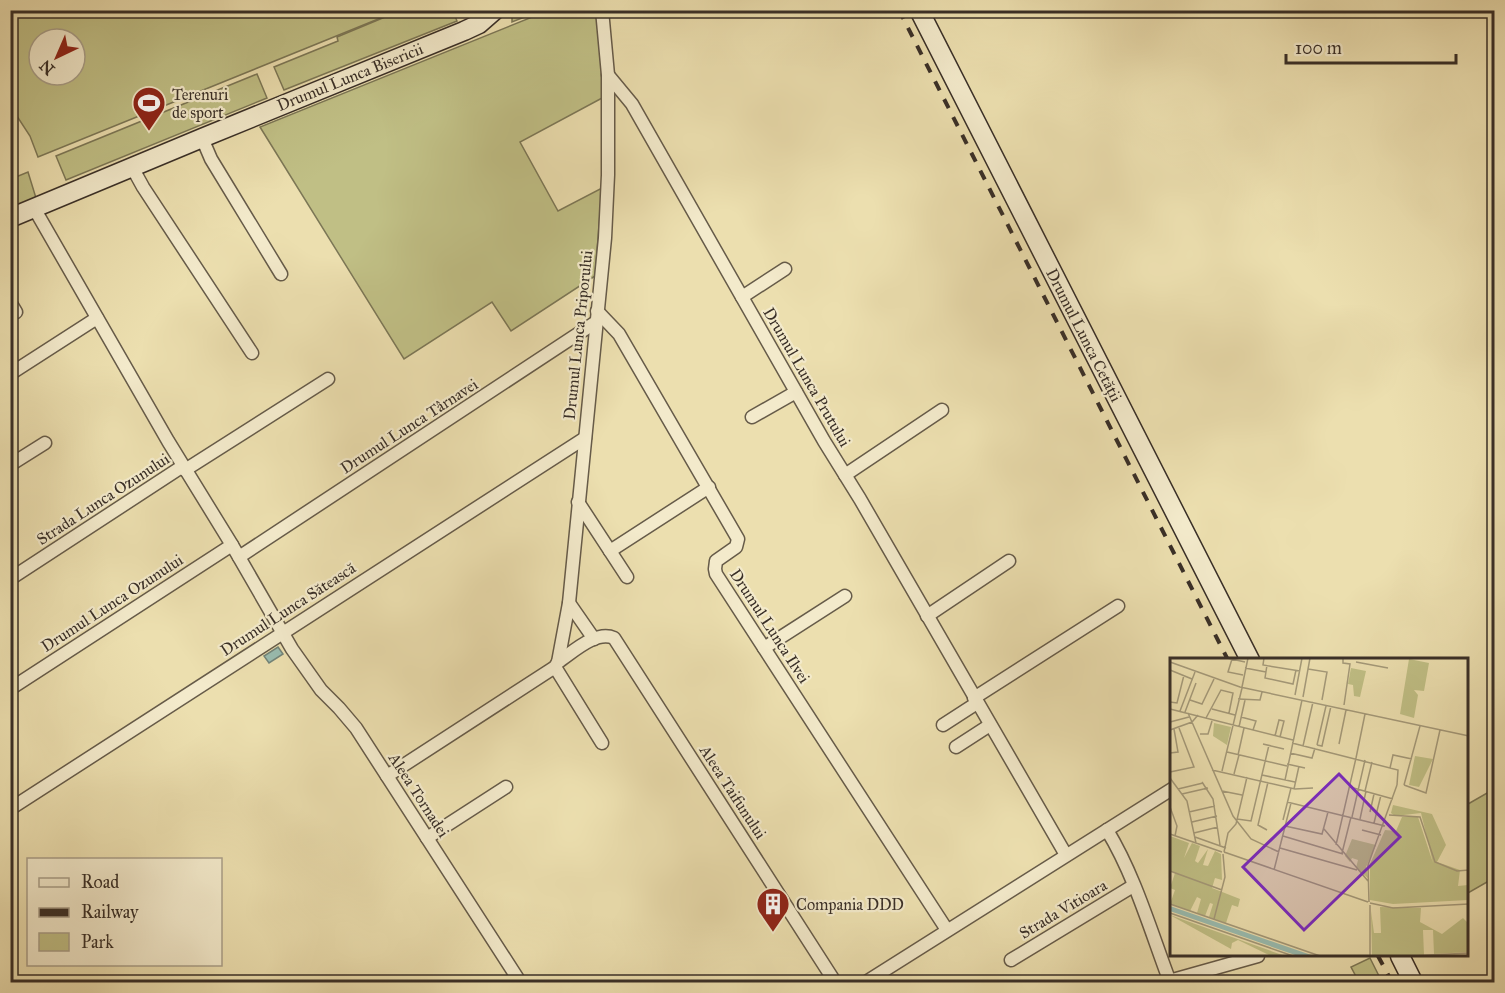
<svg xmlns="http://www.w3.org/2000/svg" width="1505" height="993" font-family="'IM FELL Great Primer',serif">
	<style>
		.green { fill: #c0bf85; stroke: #7c7756; stroke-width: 1.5; fill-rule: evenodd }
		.water { fill: #99bcb0; stroke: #738479; stroke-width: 1.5 }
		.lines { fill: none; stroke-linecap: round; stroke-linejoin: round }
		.street-casing { stroke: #665b49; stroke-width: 15 }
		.secondary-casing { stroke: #392f27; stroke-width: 21 }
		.street { stroke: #f3eacb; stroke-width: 12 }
		.secondary { stroke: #f3eacb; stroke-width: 18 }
		.rail { stroke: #392f27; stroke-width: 4; stroke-dasharray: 10 10; stroke-linecap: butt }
		.labels { text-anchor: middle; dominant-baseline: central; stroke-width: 4.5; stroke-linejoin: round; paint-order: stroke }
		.street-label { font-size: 16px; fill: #392f27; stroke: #f3eacb }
		.poi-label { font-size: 16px; fill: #392f27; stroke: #f3eacb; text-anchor: start }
		.inset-road { fill: none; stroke: #a49979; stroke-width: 1.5 }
		.view { fill: #7b2cbf; fill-opacity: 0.15; stroke: #7b2cbf; stroke-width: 3 }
		.inset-edge { fill: none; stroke: #392f27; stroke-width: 3 }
	</style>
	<rect width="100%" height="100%" fill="#ecdfaf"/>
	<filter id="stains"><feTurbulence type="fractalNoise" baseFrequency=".00333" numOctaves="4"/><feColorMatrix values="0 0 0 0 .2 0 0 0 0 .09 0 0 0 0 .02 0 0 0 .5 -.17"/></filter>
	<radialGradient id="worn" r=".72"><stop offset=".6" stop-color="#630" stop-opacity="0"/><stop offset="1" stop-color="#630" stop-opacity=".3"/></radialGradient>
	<!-- green -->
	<g class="green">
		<path d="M413 10 453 11 457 21 284 90 274 67 338 41 337 37 397 12 399 16Z"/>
		<path d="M10 11 11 10 398 11 38 157 30 136 11 107ZM39 39H75V75H39Z"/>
		<path d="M512 11V10L540 11 512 22Z"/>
		<path d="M547 11H596L604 97 520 142 558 211 602 188 595 276 511 331 492 302 404 359 260 127Z"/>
		<path d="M257 74 267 98 66 180 56 156Z"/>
		<path d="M28 172 36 198 11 208V179Z"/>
		<path d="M1494 789V878L1468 893V804Z"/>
		<path d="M1370 958 1382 982H1359L1351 967Z"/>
	</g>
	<!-- water -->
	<path class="water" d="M278 647 283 654 269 663 264 656Z"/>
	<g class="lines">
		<!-- street casing -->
		<g class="street-casing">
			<g id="street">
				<path d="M608 75 632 104 824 441 860 499 1066 855"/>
				<path d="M202 138 211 159 281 274"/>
				<path d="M132 167 143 187 252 353"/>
				<path d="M34 208 168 441 232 545 292 649 321 690 339 708 356 728 520 982"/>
				<path d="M742 297 785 269"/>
				<path d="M10 302 16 312"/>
				<path d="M597 311 619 334 738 539 736 547 716 561 715 569 716 574 947 930"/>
				<path d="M10 374 97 318"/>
				<path d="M752 417 796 392"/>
				<path d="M10 465 45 443"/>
				<path d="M185 470 328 379"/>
				<path d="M845 475 942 410"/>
				<path d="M578 502 627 577"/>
				<path d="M610 551 709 487"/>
				<path d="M239 557 596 322"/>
				<path d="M10 579 183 466"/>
				<path d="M569 603 594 639"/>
				<path d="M927 616 1009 561"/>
				<path d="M764 648 845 596"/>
				<path d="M558 662 569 603 605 238 608 175V75L602 10"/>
				<path d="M555 667 602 743"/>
				<path d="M10 689 232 545"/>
				<path d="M974 698 1118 606"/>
				<path d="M943 725 977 703"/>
				<path d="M956 747 990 725"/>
				<path d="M387 776 555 667 558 662C573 652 596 630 614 638L835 982"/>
				<path d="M10 809 585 438"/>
				<path d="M1107 830C1135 876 1151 932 1170 982"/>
				<path d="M427 838 506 787"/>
				<path d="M1011 960 1133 886"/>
				<path d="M1169 981 1258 956"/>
				<path d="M866 982 1172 789"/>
			</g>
		</g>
		<!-- secondary casing -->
		<g class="secondary-casing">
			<g id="secondary">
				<path d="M919 10 1250 660"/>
				<path d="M10 218 202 138 464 31 479 24 495 10"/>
				<path d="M1400 956 1413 982"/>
			</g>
		</g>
		<!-- street -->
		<use href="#street" class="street"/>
		<!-- secondary -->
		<use href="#secondary" class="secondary"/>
		<!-- rail -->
		<g class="rail">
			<path d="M899 10 1228 660"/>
			<path d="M1378 956 1392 982"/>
		</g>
	</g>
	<!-- icons -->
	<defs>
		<g id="stadium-pin" transform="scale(1.725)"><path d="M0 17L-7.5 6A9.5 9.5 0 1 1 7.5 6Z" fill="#8f2418" stroke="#f3eacb"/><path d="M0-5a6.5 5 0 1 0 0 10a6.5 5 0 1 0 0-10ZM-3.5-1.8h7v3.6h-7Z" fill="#fff"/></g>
		<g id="building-pin" transform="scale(1.725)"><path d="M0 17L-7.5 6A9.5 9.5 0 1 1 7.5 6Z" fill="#8f2418" stroke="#f3eacb"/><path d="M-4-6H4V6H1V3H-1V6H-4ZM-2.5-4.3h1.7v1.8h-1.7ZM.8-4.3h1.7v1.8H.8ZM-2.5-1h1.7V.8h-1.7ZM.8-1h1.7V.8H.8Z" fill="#fff"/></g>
	</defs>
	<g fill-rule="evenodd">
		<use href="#stadium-pin" x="149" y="103"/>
		<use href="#building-pin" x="773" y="904"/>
	</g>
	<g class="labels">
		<!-- street labels -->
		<g class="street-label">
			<text transform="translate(350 77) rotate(-22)">Drumul Lunca Bisericii</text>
			<text transform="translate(578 335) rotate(-84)">Drumul Lunca Priporului</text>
			<text transform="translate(1084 335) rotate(63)">Drumul Lunca Cetății</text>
			<text transform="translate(807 377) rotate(60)">Drumul Lunca Prutului</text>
			<text transform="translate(409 426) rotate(-33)">Drumul Lunca Târnavei</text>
			<text transform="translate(103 499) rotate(-33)">Strada Lunca Ozunului</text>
			<text transform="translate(112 603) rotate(-33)">Drumul Lunca Ozunului</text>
			<text transform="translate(288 609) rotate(-33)">Drumul Lunca Sătească</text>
			<text transform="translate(770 626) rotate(57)">Drumul Lunca Ilvei</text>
			<text transform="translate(733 792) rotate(57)">Aleea Taifunului</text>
			<text transform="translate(419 795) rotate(57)">Aleea Tornadei</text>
			<text transform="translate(1063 909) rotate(-31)">Strada Vitioara</text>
		</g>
		<!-- poi labels -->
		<g class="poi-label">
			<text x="172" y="94">Terenuri<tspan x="172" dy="18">de sport</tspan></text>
			<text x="796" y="904">Compania DDD</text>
		</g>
	</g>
	<!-- overview -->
	<g transform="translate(1170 658)">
		<rect width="298" height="298" fill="#ecdfaf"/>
		<path d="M239 1 259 5 254 33 244 32 248 37 244 60 230 56ZM181 10 196 13 190 39 184 38 183 27 178 26ZM44 65 61 69 57 87 43 78ZM245 98 263 101 249 129 239 127ZM223 147 262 156 276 187 267 204 290 212 288 228 298 227V242L223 246 200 242V206L215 172 226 173 232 159H248L263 205 251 155 225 158 221 155ZM0 178 19 185 14 200 22 185 30 188 25 203 28 205 38 191 33 207 38 208 45 193 51 196 52 222 45 220 42 230 70 241 68 249 62 247 56 265 39 259 43 246 40 245 35 258 27 255 31 241 27 239 20 253 0 246 5 232 0 230 5 215 0 213ZM182 181 206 187 196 209 198 220 186 210 188 202 182 200 180 204 175 198ZM210 249 251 250 250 264 272 276 293 260 298 265V294L264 296 263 272H253L254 297 202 298 201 253 204 275H211ZM0 257 115 298H101L68 282 62 285 61 291Z" fill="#c0bf85"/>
		<path d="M0 248 144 298H128L0 253Z" fill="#99bcb0"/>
		<path class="inset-road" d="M57 0 75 4M94 0 93 7 130 13M173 0V5L180 6 174 47M62 1 58 14 73 17M0 4 70 29 299 78M186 4 218 10M97 7 95 20 123 26 126 12M75 10 96 14M138 11 157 14 152 42M0 12 22 21M72 29 78 0M125 37 132 0M133 39 140 0M68 41 90 42 92 34M20 42 32 46 44 21M0 44 7 45 14 17M0 51 123 82M42 51 65 57M10 53 25 14M15 54 26 25M18 55 63 158 81 181 109 194M71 59 86 63 83 72M36 60 51 32 63 35 59 55M0 64 19 59M69 69 75 42M0 72 22 64 28 57M30 76H38L42 63M105 78 109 62 114 63 110 79M122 85 228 112 227 127M93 86 114 91M169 86 176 52M147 87 152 88 161 48M147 87 156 48M133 88 143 44M57 94 117 108M0 95 8 94 4 71M120 95 142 100 145 90M68 97 74 70M186 100 195 56M117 106 135 110M220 110 223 97 242 101M42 112 125 131 143 130M52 113 72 30M0 114 24 109 9 70M64 116 69 97M92 117 125 124M0 120 17 143 26 185M115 122 132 42M32 124 43 141 50 187M234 127 256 135 270 72M234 127 250 68M180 129 223 141M8 131 33 125M124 131 129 108M52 133 72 137M195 133 202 104M12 136 38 130M117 144 215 168M0 149 7 168 5 178M19 154 45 148M200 154 204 136M219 157 250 159 265 204 287 213 299 212M182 159 195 102M67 161 81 163 99 87M190 161 196 133M113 162 121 130M22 164 47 158M204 165 211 137M115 168 152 176 158 154M154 171 198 223M97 172 88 167 98 124M192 172 211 177M24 175 48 169M0 176 52 194M113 178 173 196M25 179 56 190M166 187 186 100M110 190 187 212M54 194 198 244M54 194 58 175 66 166 77 119M172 195 181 159M104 212 121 145M0 213 52 232M199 244 198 207 227 127M200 245 223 250 299 246M0 246 150 298M200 247V298M0 255 123 298M44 261 55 219 53 196M242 298 299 295"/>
		<path class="view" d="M169 116 230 179 134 272 73 209Z"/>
		<rect width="298" height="298" class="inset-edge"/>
	</g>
	<!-- margin -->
	<rect width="1505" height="993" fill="none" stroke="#ecdfaf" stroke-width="36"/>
	<rect x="12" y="12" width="1481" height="969" fill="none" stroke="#392f27" stroke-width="3"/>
	<rect x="18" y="18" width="1469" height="957" fill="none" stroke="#392f27" stroke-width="1.5"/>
	<!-- legend -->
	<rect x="27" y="858" width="195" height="108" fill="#f3eacb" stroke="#a99f89" stroke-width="1.5"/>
	<rect x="39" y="878" width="30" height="9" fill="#f3eacb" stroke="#a99f89" stroke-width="1.5"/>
	<text x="81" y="888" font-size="18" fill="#392f27">Road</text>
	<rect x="39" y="908" width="30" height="9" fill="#392f27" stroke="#a99f89" stroke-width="1.5"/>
	<text x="81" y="918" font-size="18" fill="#392f27">Railway</text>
	<rect x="39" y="933" width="30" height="18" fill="#c0bf85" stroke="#a99f89" stroke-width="1.5"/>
	<text x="81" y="948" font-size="18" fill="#392f27">Park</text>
	<!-- north arrow -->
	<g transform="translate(57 57) rotate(224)"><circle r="28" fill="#f3eacb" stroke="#a99f89" stroke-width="1.5"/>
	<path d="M0-4.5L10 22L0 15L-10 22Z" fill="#8f2418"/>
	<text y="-9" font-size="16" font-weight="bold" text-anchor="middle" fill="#392f27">N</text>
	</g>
	<!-- scale -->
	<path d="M1286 54v9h170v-9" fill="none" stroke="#392f27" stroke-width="3"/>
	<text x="1295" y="54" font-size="18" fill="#392f27" stroke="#f3eacb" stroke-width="4.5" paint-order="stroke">100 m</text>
	<rect width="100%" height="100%" filter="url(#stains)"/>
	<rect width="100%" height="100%" fill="url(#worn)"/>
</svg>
